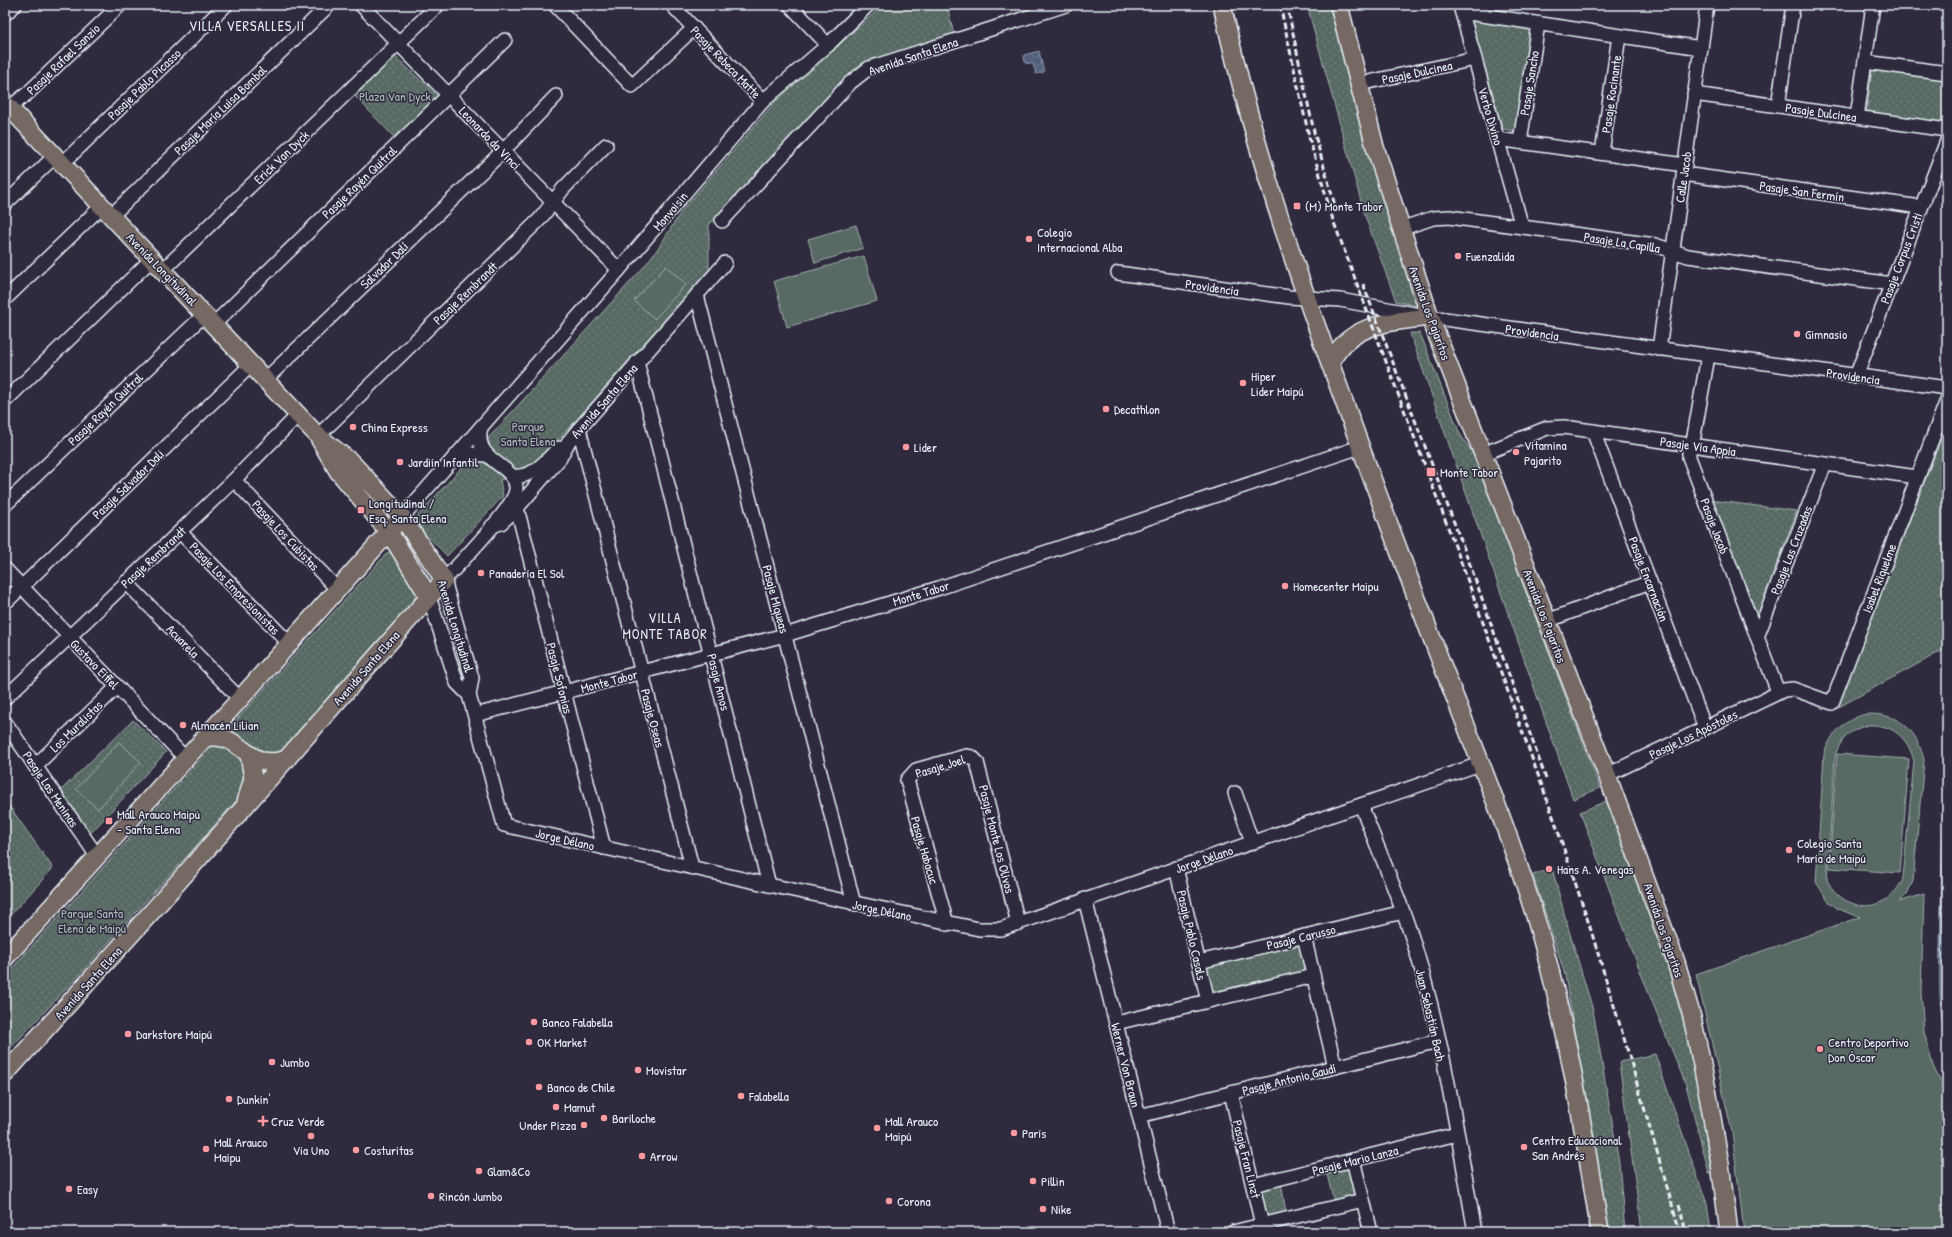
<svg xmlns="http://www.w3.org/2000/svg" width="1952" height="1237" font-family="'Patrick Hand',sans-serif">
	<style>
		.grass { fill: url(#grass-dots); stroke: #a0aeae }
		.pitch { fill: #586a63; stroke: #a0aeae; fill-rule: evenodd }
		.water { fill: url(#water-waves); stroke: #8f9aae }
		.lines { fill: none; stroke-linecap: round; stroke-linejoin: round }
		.minor-casing { stroke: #e8f1f8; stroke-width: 16 }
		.major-casing { stroke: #e8f1f8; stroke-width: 20 }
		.minor { stroke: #2f2a3d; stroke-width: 13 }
		.major { stroke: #766964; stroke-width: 17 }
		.rail { stroke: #e8f1f8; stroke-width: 3; stroke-dasharray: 6 3; stroke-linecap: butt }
		.poi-dot { fill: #ff9aa2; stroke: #2f2a3d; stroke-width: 1.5 }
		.labels { text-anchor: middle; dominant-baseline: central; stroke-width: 3; stroke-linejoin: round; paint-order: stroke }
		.street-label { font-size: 13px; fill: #e8f1f8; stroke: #2f2a3d }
		.park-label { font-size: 13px; fill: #aebbbc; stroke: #2f2a3d }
		.poi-label { font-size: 13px; fill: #e8f1f8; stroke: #2f2a3d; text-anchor: start }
		.neighbourhood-label { font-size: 14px; letter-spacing: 1px; fill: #e8f1f8; stroke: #2f2a3d }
	</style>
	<defs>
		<pattern id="grass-dots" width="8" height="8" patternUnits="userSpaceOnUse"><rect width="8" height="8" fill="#586a63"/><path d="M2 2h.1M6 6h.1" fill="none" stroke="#70807a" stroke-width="1.8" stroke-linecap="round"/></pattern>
		<pattern id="water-waves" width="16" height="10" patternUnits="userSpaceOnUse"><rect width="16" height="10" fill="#53607c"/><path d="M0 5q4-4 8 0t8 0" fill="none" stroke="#6c778f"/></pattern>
	</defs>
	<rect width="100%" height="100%" fill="#2f2a3d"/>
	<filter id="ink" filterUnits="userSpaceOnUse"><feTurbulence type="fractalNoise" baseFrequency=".025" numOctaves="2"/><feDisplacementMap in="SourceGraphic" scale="8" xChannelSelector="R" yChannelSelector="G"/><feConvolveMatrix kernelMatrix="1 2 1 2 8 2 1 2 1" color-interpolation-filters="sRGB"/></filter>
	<g filter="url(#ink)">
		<!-- grass -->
		<g class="grass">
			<path d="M883 5H947L954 35 854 71 709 225V270L534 467 525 474 500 480 503 496 447 556 413 521 642 269 659 247 681 212 774 103Z"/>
			<path d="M1307 5H1329L1383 200 1421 307 1396 301 1365 216Z"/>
			<path d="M1470 19 1531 29 1514 131 1503 129Z"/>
			<path d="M394 55 438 97 394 137 354 95Z"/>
			<path d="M1872 69 1947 79 1946 127 1866 115Z"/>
			<path d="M1410 333H1420L1460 434 1475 457 1600 788 1573 799Z"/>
			<path d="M1947 424V648L1837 708Z"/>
			<path d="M1710 500 1797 511 1755 621Z"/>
			<path d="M388 552 395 554 417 589 413 605 81 973 5 1054V976Z"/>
			<path d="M133 720 166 752 88 836 57 794Z"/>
			<path d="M5 800 53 868 5 921Z"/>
			<path d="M1606 801 1659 932 1679 990 1715 1172 1709 1173 1686 1085 1645 984 1580 812Z"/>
			<path d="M1552 868 1567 924 1593 1010 1619 1163 1625 1232H1608L1565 975 1533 875Z"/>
			<path d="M1302 941 1309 971 1213 994 1206 964Z"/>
			<path d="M1655 1054 1707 1204 1711 1232H1642L1619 1062Z"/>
			<path d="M1351 1165 1359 1197 1334 1202 1326 1171Z"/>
			<path d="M1281 1182 1286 1213 1270 1216 1265 1212 1261 1190 1265 1185Z"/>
		</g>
		<!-- pitch -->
		<g class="pitch">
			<path d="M856 225 863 248 815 263 808 239Z"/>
			<path d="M864 256 877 301 787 327 774 281Z"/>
			<path d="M666 266 686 284 655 319 634 301Z"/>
			<path d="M1866 714C1899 713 1917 729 1924 760L1913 881 1907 894 1899 902 1924 894 1921 993 1924 1032 1933 1066 1947 1095V1232H1744L1732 1132 1696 974 1860 917 1838 909 1828 901 1816 882 1824 754C1831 733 1844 720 1866 714ZM1868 725C1892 724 1908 737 1914 761L1903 878C1888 915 1844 914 1827 880L1835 756C1840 739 1851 729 1868 725Z"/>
			<path d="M119 742 141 762 98 809 76 789Z"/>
			<path d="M1837 754 1909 759 1900 873 1829 868Z"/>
		</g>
		<!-- water -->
		<g class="water">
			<path d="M1039 51 1044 72 1036 74 1033 64 1025 63 1024 55Z"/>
			<path d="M1947 801V1047C1936 1003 1940 956 1941 910 1942 874 1941 837 1947 801Z"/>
		</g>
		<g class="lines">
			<!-- minor casing -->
			<g class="minor-casing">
				<g id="minor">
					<path d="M361 5 619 270"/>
					<path d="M555 5 632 86 694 28"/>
					<path d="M672 5 763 101"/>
					<path d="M790 5 828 45"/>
					<path d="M1460 6 1522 227"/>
					<path d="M1462 12 1701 48"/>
					<path d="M5 14 15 5"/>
					<path d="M1865 62 1947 73"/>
					<path d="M1359 84 1475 59"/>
					<path d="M1694 94 1947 130"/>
					<path d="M1778 106 1793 5"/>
					<path d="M5 111 28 93 120 5"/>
					<path d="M1857 117 1873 5"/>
					<path d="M1497 139 1685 165"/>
					<path d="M1520 142 1538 24"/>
					<path d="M1602 153 1619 36"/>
					<path d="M62 164 226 5"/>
					<path d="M1683 174 1921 207"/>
					<path d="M5 204 55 156"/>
					<path d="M111 216 329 5"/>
					<path d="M722 221 850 83 869 68 1066 5"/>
					<path d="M1400 229 1433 218 1449 217 1655 245 1688 256 1892 284"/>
					<path d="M163 270 438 5"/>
					<path d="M1118 273 1289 297 1340 300 1430 317 1947 388"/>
					<path d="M697 295 854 904"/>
					<path d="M5 299 102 206"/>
					<path d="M214 324 505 40"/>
					<path d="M1659 349 1707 5"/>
					<path d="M1708 356 1694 436 1689 451V457L1778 692"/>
					<path d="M637 362 769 885"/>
					<path d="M1856 376 1947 141"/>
					<path d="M266 379 503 151 556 96"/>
					<path d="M5 401 152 259"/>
					<path d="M579 429 692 867"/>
					<path d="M1593 431 1705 728"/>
					<path d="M318 436 540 219 563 189 606 145"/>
					<path d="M1483 454 1547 428 1564 427 1917 477"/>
					<path d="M454 458 471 454 486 455"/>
					<path d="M511 476C533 479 545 461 559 448"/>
					<path d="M234 480 338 590"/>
					<path d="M5 505 205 314"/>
					<path d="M517 508 604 848"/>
					<path d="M402 517 619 270 763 101 828 45 868 5"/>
					<path d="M492 526 501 523 517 508 560 458 569 441 579 429 725 263"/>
					<path d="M180 532 290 644"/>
					<path d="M5 569 186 759"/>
					<path d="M126 582 240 699"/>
					<path d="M429 597 457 683 469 695 504 825 769 885 979 929H1001L1480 764"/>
					<path d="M5 603 252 364"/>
					<path d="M1547 621 1650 582"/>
					<path d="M1757 637 1825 464"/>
					<path d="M469 695 472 678 444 580C458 565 515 507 516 489 517 463 472 464 481 427"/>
					<path d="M5 698 234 480 299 414"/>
					<path d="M475 715 785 635 939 588 1360 447"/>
					<path d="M5 722 97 856"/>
					<path d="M35 766 117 687"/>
					<path d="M1607 775 1784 690 1793 689 1832 703 1947 400"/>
					<path d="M1235 793 1252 842"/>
					<path d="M1361 805C1379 852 1400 898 1415 947 1443 1039 1458 1137 1475 1232"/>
					<path d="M1176 868 1208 1001"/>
					<path d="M1085 899 1168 1232"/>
					<path d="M947 924 907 780 916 770 966 756 972 757 977 762 1018 923"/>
					<path d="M1304 936 1335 1067"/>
					<path d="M1199 962 1403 912"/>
					<path d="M1116 1023 1313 976"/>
					<path d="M1231 1093 1262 1225"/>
					<path d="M1139 1116 1438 1041"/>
					<path d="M1353 1160 1371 1232"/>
					<path d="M1253 1185 1457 1134"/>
					<path d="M1233 1232 1363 1200"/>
				</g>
			</g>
			<!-- major casing -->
			<g class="major-casing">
				<g id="major">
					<path d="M1222 5C1250 133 1291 259 1337 382 1369 471 1402 560 1436 649 1470 737 1507 825 1535 916 1566 1019 1583 1125 1600 1232"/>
					<path d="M1339 5 1375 147 1430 317 1607 775 1676 962 1692 1017 1707 1089 1720 1164 1729 1232"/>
					<path d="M5 103 318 436 351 462 402 517 444 580 156 907 5 1074"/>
					<path d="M1330 364C1349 323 1390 322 1430 317"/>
					<path d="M320 440 338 471 389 532 429 597"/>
					<path d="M205 738C243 730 245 773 287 759"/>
					<path d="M246 802 253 778 249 755"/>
					<path d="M5 958 240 699 402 517"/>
				</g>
			</g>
			<!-- minor -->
			<use href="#minor" class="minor"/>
			<!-- major -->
			<use href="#major" class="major"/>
			<!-- rail -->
			<g class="rail">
				<path d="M1280 5 1310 141 1333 220 1461 562 1554 819 1589 924 1626 1045 1680 1232"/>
				<path d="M1287 5 1314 132 1336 209"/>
				<path d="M1363 284 1468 559 1546 779"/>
				<path d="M1679 1205 1686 1232"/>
			</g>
		</g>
	</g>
	<!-- markers -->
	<g class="poi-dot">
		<rect x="1293" y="202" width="8" height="8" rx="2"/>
		<circle cx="1029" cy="239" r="4"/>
		<circle cx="1458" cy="256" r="4"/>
		<circle cx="1797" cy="334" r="4"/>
		<circle cx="1243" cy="383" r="4"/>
		<circle cx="1106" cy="409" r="4"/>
		<circle cx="353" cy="427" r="4"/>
		<circle cx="906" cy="447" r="4"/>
		<circle cx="1516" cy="452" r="4"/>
		<circle cx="400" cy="462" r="4"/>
		<rect x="1426" y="467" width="10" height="10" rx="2"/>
		<rect x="357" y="506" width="8" height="8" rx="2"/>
		<circle cx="481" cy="573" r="4"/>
		<circle cx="1285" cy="586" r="4"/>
		<circle cx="183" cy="725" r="4"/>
		<rect x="105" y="817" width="8" height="8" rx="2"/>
		<circle cx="1789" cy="850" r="4"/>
		<circle cx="1549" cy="869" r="4"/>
		<circle cx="534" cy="1022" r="4"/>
		<circle cx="128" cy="1034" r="4"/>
		<circle cx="529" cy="1042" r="4"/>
		<circle cx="1820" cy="1049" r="4"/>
		<circle cx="272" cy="1062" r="4"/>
		<circle cx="638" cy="1070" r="4"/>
		<circle cx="539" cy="1087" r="4"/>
		<circle cx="741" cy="1096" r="4"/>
		<circle cx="229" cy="1099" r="4"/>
		<circle cx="556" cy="1107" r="4"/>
		<circle cx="604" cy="1118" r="4"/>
		<path d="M261 1115h4v4h4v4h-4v4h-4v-4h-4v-4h4z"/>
		<circle cx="584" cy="1125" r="4"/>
		<circle cx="877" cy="1128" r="4"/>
		<circle cx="1014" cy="1133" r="4"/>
		<circle cx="311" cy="1136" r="4"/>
		<circle cx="1524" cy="1147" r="4"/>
		<circle cx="206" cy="1149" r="4"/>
		<circle cx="356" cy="1150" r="4"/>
		<circle cx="642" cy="1156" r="4"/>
		<circle cx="479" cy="1171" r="4"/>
		<circle cx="1033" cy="1181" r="4"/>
		<circle cx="69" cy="1189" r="4"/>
		<circle cx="431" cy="1196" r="4"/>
		<circle cx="889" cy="1201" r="4"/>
		<circle cx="1043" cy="1209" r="4"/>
	</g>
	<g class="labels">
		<!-- street labels -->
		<g class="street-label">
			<text transform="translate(913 56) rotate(-19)">Avenida Santa Elena</text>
			<text transform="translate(63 59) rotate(-44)">Pasaje Rafael Sanzio</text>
			<text transform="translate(726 62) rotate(46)">Pasaje Rebeca Matte</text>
			<text transform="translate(1417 72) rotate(-12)">Pasaje Dulcinea</text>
			<text transform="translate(1529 83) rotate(-81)">Pasaje Sancho</text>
			<text transform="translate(144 84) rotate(-44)">Pasaje Pablo Picasso</text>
			<text transform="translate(1611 94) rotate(-82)">Pasaje Rocinante</text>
			<text transform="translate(220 110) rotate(-44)">Pasaje María Luisa Bombal</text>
			<text transform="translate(1821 112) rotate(8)">Pasaje Dulcinea</text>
			<text transform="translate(1491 116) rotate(74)">Verbo Divino</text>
			<text transform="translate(490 138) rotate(46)">Leonardo da Vinci</text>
			<text transform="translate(281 157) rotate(-44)">Erick Van Dyck</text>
			<text transform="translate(1683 177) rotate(-82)">Calle Jacob</text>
			<text transform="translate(359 182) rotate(-44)">Pasaje Rayén Quitral</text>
			<text transform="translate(1802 191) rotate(8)">Pasaje San Fermín</text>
			<text transform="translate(670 211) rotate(-50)">Monvoisin</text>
			<text transform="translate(1622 242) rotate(9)">Pasaje La Capilla</text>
			<text transform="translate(1901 258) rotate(-69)">Pasaje Corpus Cristi</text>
			<text transform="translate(384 265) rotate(-44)">Salvador Dalí</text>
			<text transform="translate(162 269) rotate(46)">Avenida Longitudinal</text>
			<text transform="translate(1212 287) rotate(8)">Providencia</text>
			<text transform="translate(465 293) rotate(-44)">Pasaje Rembrandt</text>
			<text transform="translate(1430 313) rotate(70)">Avenida Los Pajaritos</text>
			<text transform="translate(1532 332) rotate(8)">Providencia</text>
			<text transform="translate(1853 376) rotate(8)">Providencia</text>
			<text transform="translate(604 401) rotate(-49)">Avenida Santa Elena</text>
			<text transform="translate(105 409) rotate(-44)">Pasaje Rayén Quitral</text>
			<text transform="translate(1698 446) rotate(8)">Pasaje Vía Appia</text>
			<text transform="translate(128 484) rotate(-44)">Pasaje Salvador Dali</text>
			<text transform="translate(1715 526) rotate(69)">Pasaje Jacob</text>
			<text transform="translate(286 535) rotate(47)">Pasaje Los Cubistas</text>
			<text transform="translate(1791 550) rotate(-69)">Pasaje Las Cruzadas</text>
			<text transform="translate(153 557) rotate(-43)">Pasaje Rembrandt</text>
			<text transform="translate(1879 578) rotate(-69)">Isabel Riquelme</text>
			<text transform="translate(1649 579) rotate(69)">Pasaje Encarnación</text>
			<text transform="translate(235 588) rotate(46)">Pasaje Los Empresionistas</text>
			<text transform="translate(921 593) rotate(-17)">Monte Tabor</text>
			<text transform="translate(776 599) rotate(75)">Pasaje Miqueas</text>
			<text transform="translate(1545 616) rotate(69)">Avenida Los Pajaritos</text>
			<text transform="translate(456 626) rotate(73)">Avenida Longitudinal</text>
			<text transform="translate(183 641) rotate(46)">Acuarela</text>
			<text transform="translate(95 664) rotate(46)">Gustavo Eiffel</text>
			<text transform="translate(366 668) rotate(-49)">Avenida Santa Elena</text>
			<text transform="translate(560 678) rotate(76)">Pasaje Sofonias</text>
			<text transform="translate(609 681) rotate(-15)">Monte Tabor</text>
			<text transform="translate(719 682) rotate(76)">Pasaje Amos</text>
			<text transform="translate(653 718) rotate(75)">Pasaje Oseas</text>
			<text transform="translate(76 726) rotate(-44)">Los Muralistas</text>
			<text transform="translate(1693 734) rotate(-26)">Pasaje Los Apóstoles</text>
			<text transform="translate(940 766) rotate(-17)">Pasaje Joel</text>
			<text transform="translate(51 789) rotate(56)">Pasaje Las Meninas</text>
			<text transform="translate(565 839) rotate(13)">Jorge Délano</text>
			<text transform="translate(997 839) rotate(76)">Pasaje Monte Los Olivos</text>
			<text transform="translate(925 850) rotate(74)">Pasaje Habacuc</text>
			<text transform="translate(1204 859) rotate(-19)">Jorge Délano</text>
			<text transform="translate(882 910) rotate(12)">Jorge Délano</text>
			<text transform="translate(1664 930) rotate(71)">Avenida Los Pajaritos</text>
			<text transform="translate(1192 935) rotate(77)">Pasaje Pablo Casals</text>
			<text transform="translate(1301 937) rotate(-14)">Pasaje Carusso</text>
			<text transform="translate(88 983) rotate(-48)">Avenida Santa Elena</text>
			<text transform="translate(1431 1015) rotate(77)">Juan Sebastián Bach</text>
			<text transform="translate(1126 1065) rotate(76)">Werner Von Braun</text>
			<text transform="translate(1289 1079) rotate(-14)">Pasaje Antonio Gaudí</text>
			<text transform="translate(1247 1159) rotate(76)">Pasaje Fran Linzt</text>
			<text transform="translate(1355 1160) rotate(-14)">Pasaje Mario Lanza</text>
		</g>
		<!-- park labels -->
		<g class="park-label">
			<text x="395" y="96">Plaza Van Dyck</text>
			<text x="528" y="426">Parque<tspan x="528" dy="15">Santa Elena</tspan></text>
			<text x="92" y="913">Parque Santa<tspan x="92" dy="15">Elena de Maipú</tspan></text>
		</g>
		<!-- poi labels -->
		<g class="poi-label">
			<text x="1305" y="206">(M) Monte Tabor</text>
			<text x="1037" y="232">Colegio<tspan x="1037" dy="15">Internacional Alba</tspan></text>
			<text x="1466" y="256">Fuenzalida</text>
			<text x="1805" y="334">Gimnasio</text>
			<text x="1251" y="376">Hiper<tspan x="1251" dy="15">Lider Maipú</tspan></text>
			<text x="1114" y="409">Decathlon</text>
			<text x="361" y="427">China Express</text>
			<text x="1524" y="445">Vitamina<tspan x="1524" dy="15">Pajarito</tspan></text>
			<text x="914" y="447">Lider</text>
			<text x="408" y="462">Jardiín Infantil</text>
			<text x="1440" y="472">Monte Tabor</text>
			<text x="369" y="503">Longitudinal /<tspan x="369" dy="15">Esq. Santa Elena</tspan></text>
			<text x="489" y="573">Panadería El Sol</text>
			<text x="1293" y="586">Homecenter Maipu</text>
			<text x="191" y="725">Almacén Lilian</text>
			<text x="117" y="814">Mall Arauco Maipú<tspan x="117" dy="15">- Santa Elena</tspan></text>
			<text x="1797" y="843">Colegio Santa<tspan x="1797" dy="15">María de Maipú</tspan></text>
			<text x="1557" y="869">Hans A. Venegas</text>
			<text x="542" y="1022">Banco Falabella</text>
			<text x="136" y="1034">Darkstore Maipú</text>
			<text x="537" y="1042">OK Market</text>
			<text x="1828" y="1042">Centro Deportivo<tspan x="1828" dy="15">Don Óscar</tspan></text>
			<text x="280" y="1062">Jumbo</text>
			<text x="646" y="1070">Movistar</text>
			<text x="547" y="1087">Banco de Chile</text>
			<text x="749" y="1096">Falabella</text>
			<text x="237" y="1099">Dunkin'</text>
			<text x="564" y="1107">Mamut</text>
			<text x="612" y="1118">Bariloche</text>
			<text x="271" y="1121">Cruz Verde</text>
			<text x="885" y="1121">Mall Arauco<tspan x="885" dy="15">Maipú</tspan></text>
			<text x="576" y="1125" text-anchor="end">Under Pizza</text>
			<text x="1022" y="1133">París</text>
			<text x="1532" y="1140">Centro Educacional<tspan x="1532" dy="15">San Andrés</tspan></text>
			<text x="214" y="1142">Mall Arauco<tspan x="214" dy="15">Maipu</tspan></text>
			<text x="311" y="1150" text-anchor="middle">Via Uno</text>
			<text x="364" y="1150">Costuritas</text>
			<text x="650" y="1156">Arrow</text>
			<text x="487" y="1171">Glam&amp;Co</text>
			<text x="1041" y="1181">Pillin</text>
			<text x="77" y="1189">Easy</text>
			<text x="439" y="1196">Rincón Jumbo</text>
			<text x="897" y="1201">Corona</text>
			<text x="1051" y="1209">Nike</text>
		</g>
		<!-- neighbourhood labels -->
		<g class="neighbourhood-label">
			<text x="247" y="25">VILLA VERSALLES II</text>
			<text x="665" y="617">VILLA<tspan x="665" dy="16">MONTE TABOR</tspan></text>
		</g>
	</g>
	<!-- margin -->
	<rect width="1952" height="1237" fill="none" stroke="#2f2a3d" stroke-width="20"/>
	<rect x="10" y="10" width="1932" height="1217" fill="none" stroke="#e8f1f8" stroke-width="1.5" filter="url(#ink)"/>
</svg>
